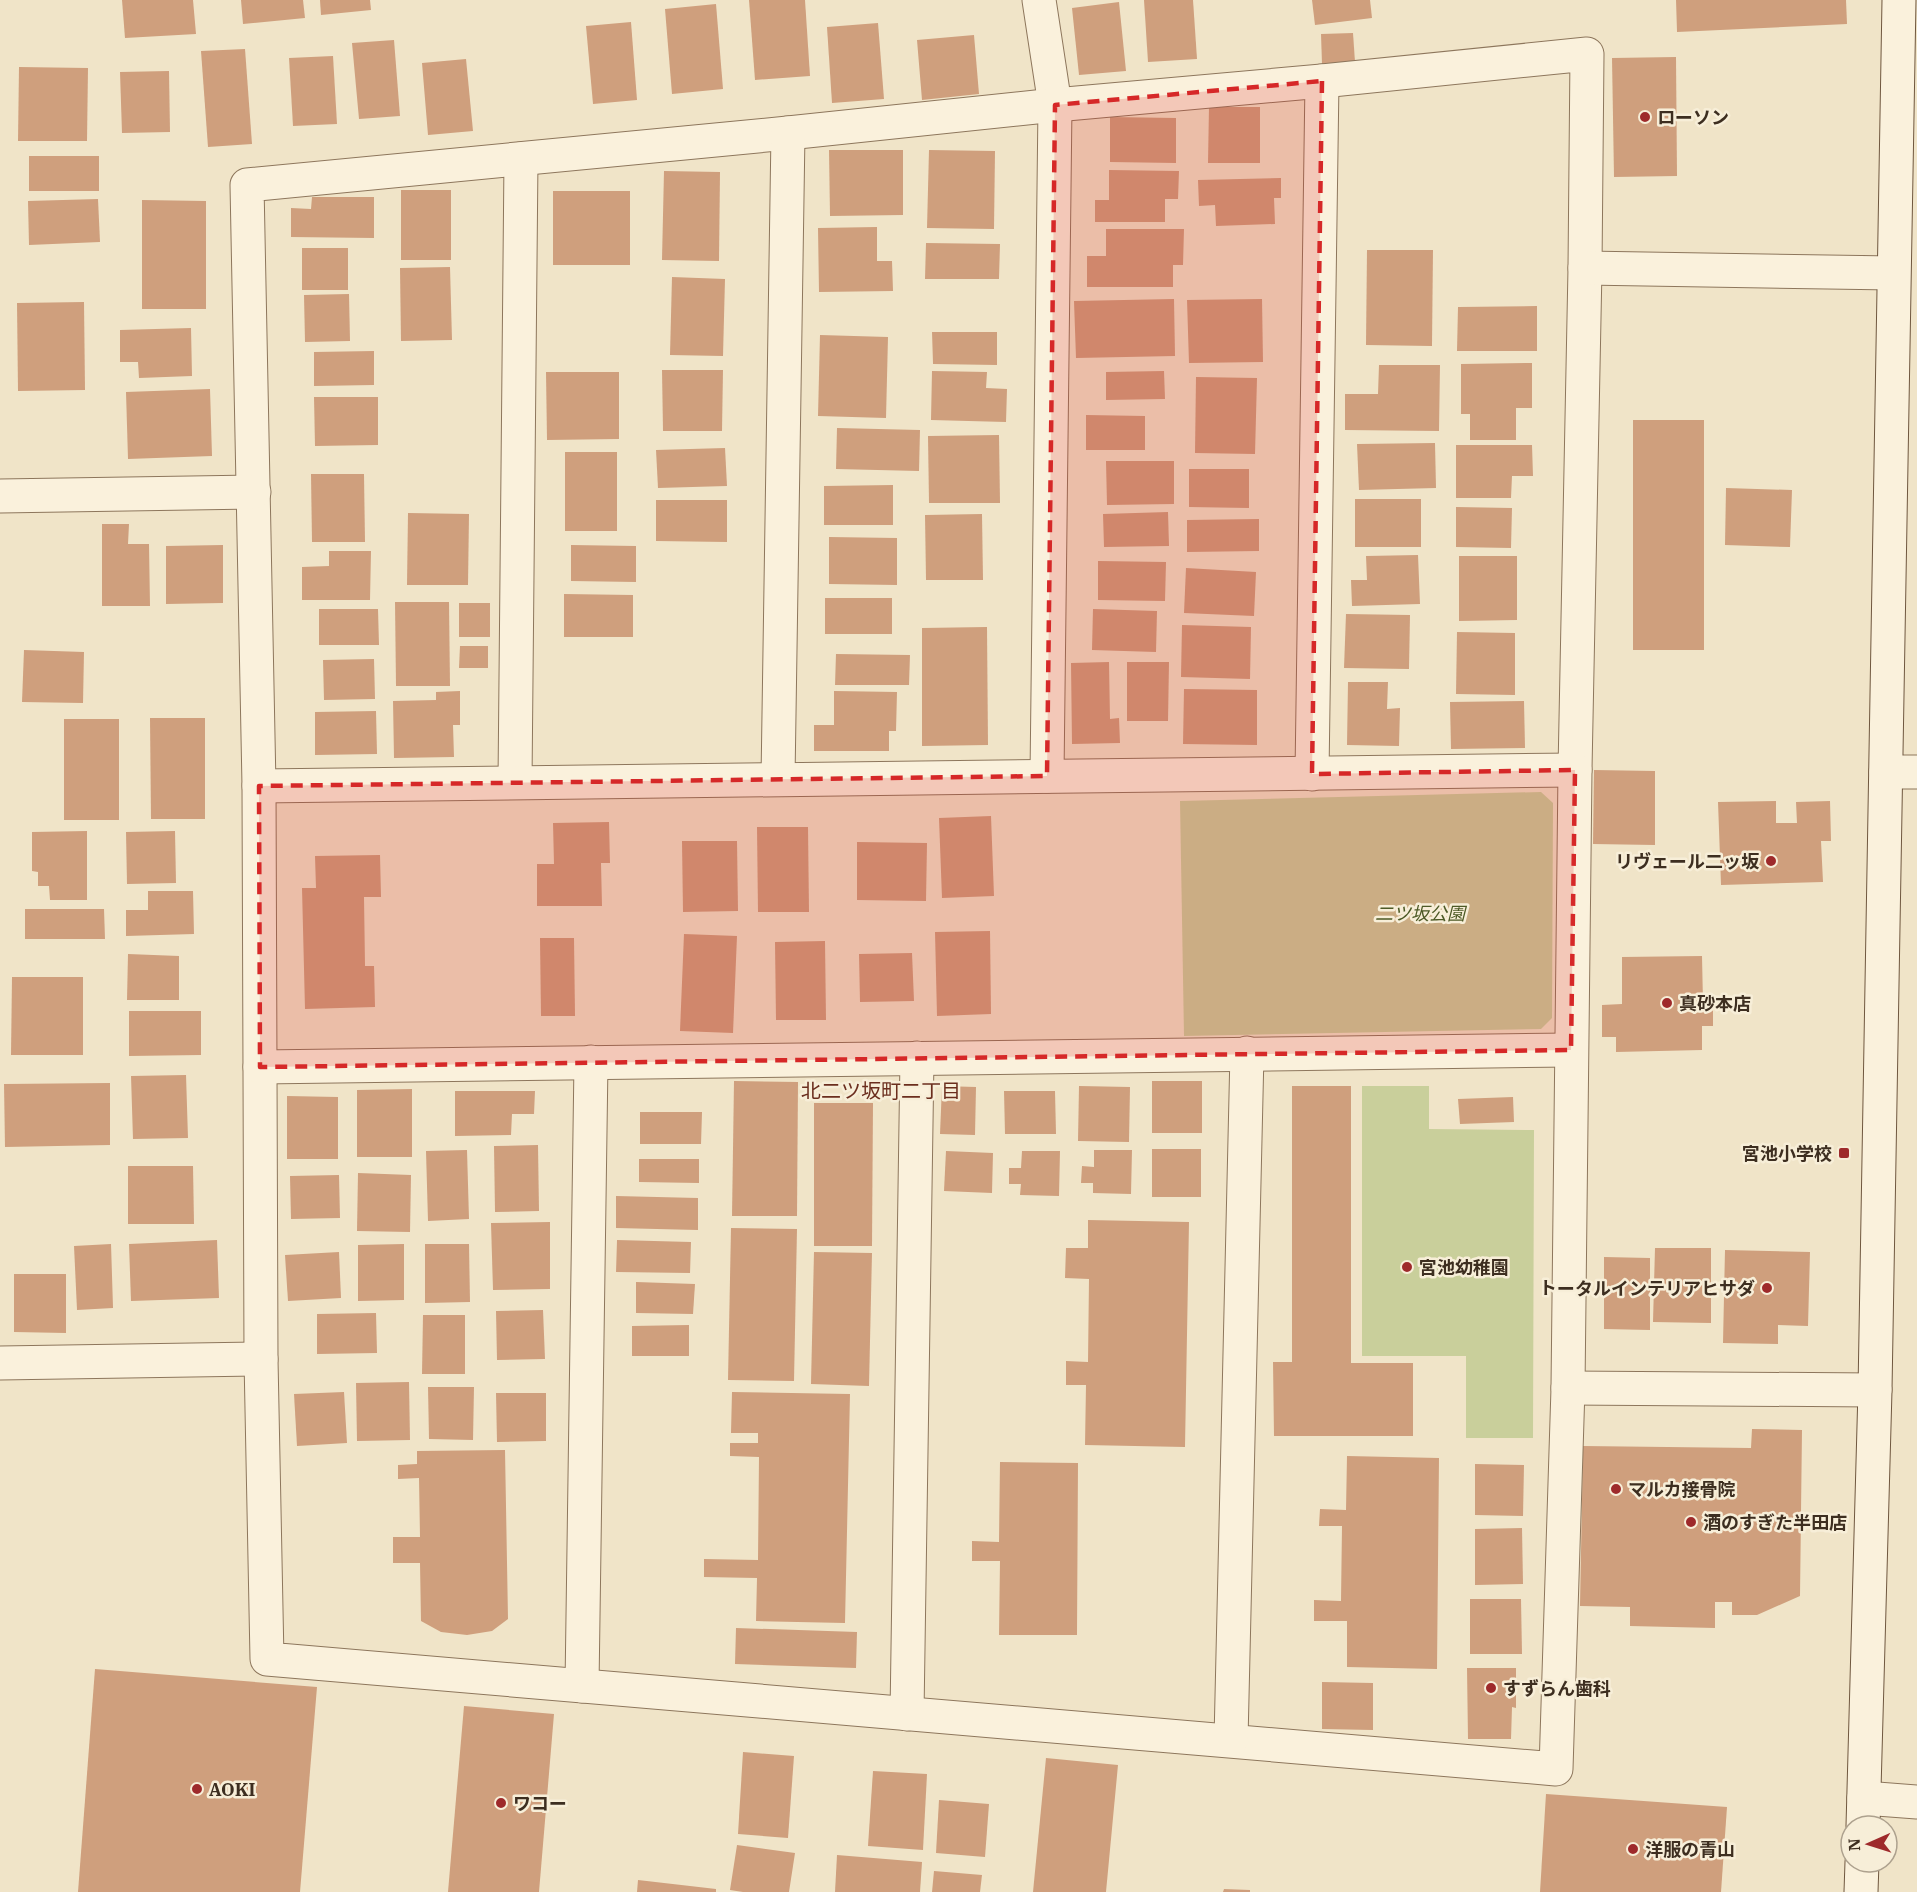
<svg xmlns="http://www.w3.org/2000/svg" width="1917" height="1892" font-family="'IBM Plex Serif','Noto Sans JP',serif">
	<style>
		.green { fill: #c9cf9b }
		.building { fill: #cf9f7d }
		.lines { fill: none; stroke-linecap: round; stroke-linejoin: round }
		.street-casing { stroke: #8d765c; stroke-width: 35 }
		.secondary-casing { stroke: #6f573f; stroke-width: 35 }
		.street { stroke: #faf1dc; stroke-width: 33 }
		.secondary { stroke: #faf1dc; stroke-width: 33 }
		.marked { fill: #d62828; fill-opacity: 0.2; stroke: #d62828; stroke-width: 4.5; stroke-dasharray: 12 8; stroke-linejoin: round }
		.poi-dot { fill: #9e2a2b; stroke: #f7eed8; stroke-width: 2 }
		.labels { text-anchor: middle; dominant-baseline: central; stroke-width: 5; stroke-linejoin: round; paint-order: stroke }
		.poi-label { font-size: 18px; font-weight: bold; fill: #3d2e20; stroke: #f7eed8; text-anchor: start }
		.park-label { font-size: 18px; font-style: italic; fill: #4d5a26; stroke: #f7eed8 }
		.neighbourhood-label { font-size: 20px; fill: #6b2e1e; stroke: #f7eed8 }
	</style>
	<rect width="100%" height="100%" fill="#f0e4c8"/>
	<!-- green -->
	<g class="green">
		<path d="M1541 792 1553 803 1552 1018 1541 1029 1184 1036 1180 801Z"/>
		<path d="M1362 1086H1429V1129L1534 1130 1533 1438H1466V1356H1362Z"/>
	</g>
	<!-- building -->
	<g class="building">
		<path d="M122 0H193L196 34 125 38Z"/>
		<path d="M241 0H303L305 18 243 24Z"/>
		<path d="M320 0H370L371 10 321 15Z"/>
		<path d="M749 0H805L810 76 755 80Z"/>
		<path d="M1144 0H1193L1197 59 1148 62Z"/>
		<path d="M1312 0H1370L1372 18 1315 25Z"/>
		<path d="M1676 0H1846L1847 24 1677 32Z"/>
		<path d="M1119 2 1126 71 1079 75 1072 8Z"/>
		<path d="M716 4 723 89 672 94 665 9Z"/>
		<path d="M631 22 637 100 593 104 586 26Z"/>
		<path d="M878 23 884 99 832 103 827 27Z"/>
		<path d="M1353 33 1355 62 1322 64 1321 34Z"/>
		<path d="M974 35 979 94 922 100 917 40Z"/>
		<path d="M394 40 400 116 359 119 352 43Z"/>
		<path d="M245 49 252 144 208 147 201 51Z"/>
		<path d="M333 56 337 124 293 126 289 58Z"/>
		<path d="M1676 57 1677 176 1614 177 1612 58Z"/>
		<path d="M466 59 473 131 428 135 422 63Z"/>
		<path d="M19 67 88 68 87 141H18Z"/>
		<path d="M169 71 170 132 122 133 120 72Z"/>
		<path d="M1209 107H1260V163H1208Z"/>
		<path d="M1110 117 1176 118V163L1110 162Z"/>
		<path d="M829 150H903V215L830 216Z"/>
		<path d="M929 150 995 151 994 229 927 228Z"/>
		<rect x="29" y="156" width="70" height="35"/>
		<path d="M1109 170 1179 171 1178 199H1165V222H1095V200H1109Z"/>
		<path d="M664 171 720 172 719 261 662 260Z"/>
		<path d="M1281 178V198H1274L1275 224 1216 226 1215 205 1199 206 1198 180Z"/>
		<rect x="401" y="190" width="50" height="70"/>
		<rect x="553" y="191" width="77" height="74"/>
		<path d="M312 197H374V238L291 237V208L311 209Z"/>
		<path d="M98 199 100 242 29 245 28 201Z"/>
		<path d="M142 200 206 201V309H142Z"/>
		<path d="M877 227V261H892L893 291 819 292 818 228Z"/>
		<path d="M1106 229H1184L1183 265H1173V287H1087V256H1106Z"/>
		<path d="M926 243 1000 244 999 279H925Z"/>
		<rect x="302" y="248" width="46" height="42"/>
		<path d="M1367 250H1433L1432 346 1366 345Z"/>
		<path d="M450 267 452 340 401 341 400 268Z"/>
		<path d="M672 277 725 279 723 356 670 355Z"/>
		<path d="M349 294 350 341 305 342 304 295Z"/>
		<path d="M1174 299 1175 356 1076 358 1074 301Z"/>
		<path d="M1262 299 1263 362 1189 363 1187 300Z"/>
		<path d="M84 302 85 390 18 391 17 303Z"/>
		<path d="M1537 306V351H1457L1458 307Z"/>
		<path d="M191 328 192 376 139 378 138 362H120V330Z"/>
		<path d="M932 332H997V365L933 364Z"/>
		<path d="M820 335 888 337 886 418 818 416Z"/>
		<path d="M374 351V385L314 386V352Z"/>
		<path d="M1532 363V408H1516V440H1470V414H1461V364Z"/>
		<path d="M1379 365H1440L1439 431 1345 430V394H1378Z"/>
		<path d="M662 370H723L722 431H663Z"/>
		<path d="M932 371 987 372 986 388 1007 389 1006 422 931 420Z"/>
		<path d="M1164 371 1165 399 1106 400V372Z"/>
		<path d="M546 372H619V439L547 440Z"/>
		<path d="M1196 377 1257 378 1255 454 1195 453Z"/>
		<path d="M210 389 212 456 128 459 126 392Z"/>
		<path d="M314 397H378V445L315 446Z"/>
		<path d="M1086 415 1145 416V450H1086Z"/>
		<rect x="1633" y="420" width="71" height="230"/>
		<path d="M837 428 920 430 919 471 836 469Z"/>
		<path d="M999 435 1000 503H929L928 436Z"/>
		<path d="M1435 443 1436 488 1359 490 1357 444Z"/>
		<path d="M1456 445H1532L1533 476H1512L1511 498H1456Z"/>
		<path d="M725 448 727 486 658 488 656 450Z"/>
		<rect x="565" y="452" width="52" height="79"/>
		<path d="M1106 461H1174V504L1107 505Z"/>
		<path d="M1189 469H1249V508L1189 507Z"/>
		<path d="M311 474H364L365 542H312Z"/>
		<path d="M893 485V525H824V486Z"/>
		<path d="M1726 488 1792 490 1790 547 1725 545Z"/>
		<rect x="1355" y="499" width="66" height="48"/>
		<path d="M656 500H727V542L656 541Z"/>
		<path d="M1456 507 1512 508 1511 548 1456 547Z"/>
		<path d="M1168 512 1169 546 1104 547 1103 514Z"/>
		<path d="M408 513 469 514 468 585H407Z"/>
		<path d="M982 514 983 580H926L925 515Z"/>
		<path d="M1259 519V551L1187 552V520Z"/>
		<path d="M102 524H129L128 544H149L150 606H102Z"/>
		<path d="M829 537 897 538V585L829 584Z"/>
		<path d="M223 545V603L166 604V546Z"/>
		<path d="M571 545 636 546V582L571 581Z"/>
		<path d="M329 551H371L370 600H302V567L329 566Z"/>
		<path d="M1418 555 1420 604 1352 606 1351 580H1367L1366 556Z"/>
		<path d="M1459 556H1517V620L1459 621Z"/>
		<path d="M1098 561 1166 562 1165 601 1098 600Z"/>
		<path d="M1186 568 1256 572 1254 616 1184 613Z"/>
		<path d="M564 594 633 595V637H564Z"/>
		<rect x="825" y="598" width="67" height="36"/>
		<path d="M395 602H449L450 686H396Z"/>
		<rect x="459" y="603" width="31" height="34"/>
		<path d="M319 609H378L379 645H319Z"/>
		<path d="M1093 609 1157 611 1156 652 1092 650Z"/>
		<path d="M1346 614 1410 615 1409 669 1344 668Z"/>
		<path d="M1182 625 1251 627 1250 679 1181 677Z"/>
		<path d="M987 627 988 745 922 746V628Z"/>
		<path d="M1457 632 1515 633V695L1456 694Z"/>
		<path d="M460 646H488V668H459Z"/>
		<path d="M24 650 84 652 83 703 22 702Z"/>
		<path d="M836 654 910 655 909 685H835Z"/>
		<path d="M374 659 375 699 324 700 323 660Z"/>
		<path d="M1109 662 1110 719 1119 718 1120 743 1072 744 1071 663Z"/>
		<path d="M1127 662H1169L1168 721H1127Z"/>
		<path d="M1348 682H1388L1387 709 1400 708 1399 746 1347 745Z"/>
		<path d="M1184 689 1257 690V745L1183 744Z"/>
		<path d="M460 691V725H453L454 757 394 758 393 701 436 700V692Z"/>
		<path d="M834 691 897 692 896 731H889V751H814V725H834Z"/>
		<path d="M1524 701 1525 748 1451 749 1450 702Z"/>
		<path d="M376 711 377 754 315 755V712Z"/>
		<path d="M150 718H205V819H151Z"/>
		<rect x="64" y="719" width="55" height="101"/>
		<path d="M1594 770 1655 771V845L1593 844Z"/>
		<path d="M1776 801V823H1797L1796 802 1830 801 1831 841H1821L1823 882 1721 885 1718 802Z"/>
		<path d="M991 816 994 896 942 898 939 818Z"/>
		<path d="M609 822 610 863H601L602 906H537V864H554L553 823Z"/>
		<path d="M757 827H808L809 912H758Z"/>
		<path d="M87 831V900H50L49 886H38V872L32 871V832Z"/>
		<path d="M175 831 176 883 127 884 126 832Z"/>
		<path d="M682 841H737L738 911 683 912Z"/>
		<path d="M857 842 927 843 926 901 857 900Z"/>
		<path d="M380 855 381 897H364L365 966H374L375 1007 305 1009 302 888H316L315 856Z"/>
		<path d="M148 891H193L194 934 126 936V910H148Z"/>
		<path d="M25 909H104L105 939H25Z"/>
		<path d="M990 931 991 1014 937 1016 935 932Z"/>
		<path d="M684 934 737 936 733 1033 680 1031Z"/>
		<path d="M540 938H574L575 1016H541Z"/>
		<path d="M825 941 826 1020H776L775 942Z"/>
		<path d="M912 953 914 1001 860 1002 859 954Z"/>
		<path d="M128 954 179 956V1000H127Z"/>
		<path d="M1702 956 1703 1003 1713 1002V1026H1702V1050L1616 1052V1037H1602V1005L1622 1004V957Z"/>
		<path d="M12 977H83V1055H11Z"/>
		<path d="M129 1011H201V1055L129 1056Z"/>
		<path d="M186 1075 188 1138 133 1139 131 1076Z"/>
		<path d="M734 1081 798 1082 797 1216H732Z"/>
		<rect x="1152" y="1081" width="50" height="52"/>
		<path d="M110 1083V1145L5 1147 4 1084Z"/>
		<path d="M942 1086 976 1087 975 1135 940 1134Z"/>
		<path d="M1079 1086 1130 1087 1129 1142 1078 1141Z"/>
		<path d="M1292 1086H1351V1363H1413V1436H1274L1273 1362H1292Z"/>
		<path d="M412 1089V1157H357V1090Z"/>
		<path d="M455 1091H535L534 1114H512L511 1135 455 1136Z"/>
		<path d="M1004 1091H1055L1056 1134H1005Z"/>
		<path d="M287 1096 338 1097V1159H287Z"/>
		<path d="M1513 1097 1514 1122 1460 1124 1458 1099Z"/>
		<path d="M814 1103H873L872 1246H814Z"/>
		<path d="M640 1112H702L701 1144H640Z"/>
		<path d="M538 1145 539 1211 495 1212 494 1146Z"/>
		<rect x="1152" y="1149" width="49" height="48"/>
		<path d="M467 1150 469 1219 428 1221 426 1151Z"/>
		<path d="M1094 1150H1132L1131 1194 1093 1193V1183H1081L1082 1166 1094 1167Z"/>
		<path d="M946 1151 993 1153 992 1193 944 1191Z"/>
		<path d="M1022 1151H1060L1059 1196 1020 1195 1021 1184H1009V1168H1021Z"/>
		<path d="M639 1159H699V1183L639 1182Z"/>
		<path d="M128 1166H193L194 1224H128Z"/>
		<path d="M358 1173 411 1175 410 1232 357 1231Z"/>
		<path d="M339 1175 340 1218 291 1219 290 1176Z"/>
		<path d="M616 1196 698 1198V1230L616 1228Z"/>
		<path d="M1088 1220 1189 1222 1185 1447 1085 1445 1086 1385H1066V1361L1088 1362 1089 1279 1065 1278 1066 1248H1088Z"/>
		<path d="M550 1222V1289L493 1290 491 1223Z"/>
		<path d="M731 1228 797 1229 794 1381 728 1380Z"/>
		<path d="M217 1240 219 1298 131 1301 129 1244Z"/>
		<path d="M617 1240 691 1242 690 1273 616 1272Z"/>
		<path d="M111 1244 113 1308 77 1310 74 1246Z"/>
		<path d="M404 1244V1300L358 1301V1245Z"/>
		<path d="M425 1244H469L470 1302 425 1303Z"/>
		<path d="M1655 1248H1711V1323L1653 1322Z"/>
		<path d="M1725 1250 1810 1252 1808 1326 1778 1325V1344L1723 1343Z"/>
		<path d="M339 1252 341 1298 288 1301 285 1255Z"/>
		<path d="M814 1252 872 1253 869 1386 811 1384Z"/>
		<path d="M1604 1257 1650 1258V1330L1604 1329Z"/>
		<path d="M14 1274H66V1333L14 1332Z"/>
		<path d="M636 1282 695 1284 693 1314 636 1313Z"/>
		<path d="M543 1310 545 1359 497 1360 496 1311Z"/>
		<path d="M376 1313 377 1353 317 1354V1314Z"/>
		<path d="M423 1315H465V1374H422Z"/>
		<path d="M689 1325V1356H632V1326Z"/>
		<path d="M409 1382 410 1440 357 1441 356 1383Z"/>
		<path d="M428 1387H474L473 1440 429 1439Z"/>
		<path d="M344 1392 347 1443 297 1446 294 1394Z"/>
		<path d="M732 1392 850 1394 845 1623 756 1621 757 1578 704 1577V1559L758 1560 759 1457 730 1456V1443H758V1433H731Z"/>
		<path d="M496 1393H546V1441L497 1442Z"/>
		<path d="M1752 1429 1802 1430 1800 1596 1757 1615H1732V1602H1715V1628L1630 1626V1607L1580 1606 1583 1446 1751 1448Z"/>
		<path d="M505 1450 508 1619 492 1631 467 1635 441 1632 421 1621 420 1563H393V1537H420L419 1478 398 1479V1465L417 1464V1451Z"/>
		<path d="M1347 1456 1439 1458 1437 1669 1347 1667V1621H1314V1600L1341 1601 1342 1526H1319L1320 1509 1346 1510Z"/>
		<path d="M1000 1462 1078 1463 1077 1635H999L1000 1561H972V1541L999 1542Z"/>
		<path d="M1475 1464 1524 1465 1523 1516 1475 1515Z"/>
		<path d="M1522 1528 1523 1584 1475 1585V1529Z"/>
		<path d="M1470 1599H1521L1522 1654H1470Z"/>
		<path d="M736 1628 857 1632 856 1668 735 1664Z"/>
		<path d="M1467 1668H1516V1708L1512 1707 1511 1739H1468Z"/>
		<path d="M95 1669 317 1687 300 1892H78Z"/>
		<path d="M1322 1682 1373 1683V1730L1322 1729Z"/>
		<path d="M464 1706 554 1714 539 1892H448Z"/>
		<path d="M743 1752 794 1756 788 1838 738 1834Z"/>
		<path d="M1046 1758 1118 1765 1106 1892H1033Z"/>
		<path d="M873 1771 927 1774 923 1850 868 1846Z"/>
		<path d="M1546 1794 1727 1807 1721 1892H1540Z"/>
		<path d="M939 1800 989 1804 985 1857 936 1853Z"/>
		<path d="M737 1845 795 1853 789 1892H743L730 1890Z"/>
		<path d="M837 1855 922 1862 920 1892H835Z"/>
		<path d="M934 1871 982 1875 980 1892H932Z"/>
		<path d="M638 1880 716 1889V1892H637Z"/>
		<path d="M1224 1889 1250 1890V1892H1223Z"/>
	</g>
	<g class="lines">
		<!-- street casing -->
		<g class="street-casing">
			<g id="street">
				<path d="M1039 0 1055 105 1047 776"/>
				<path d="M1587 54 1585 268 1575 770 1568 1388 1556 1769 267 1659 261 1359 259 786 247 185 788 133 1055 105 1322 81Z"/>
				<path d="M1585 268 1893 273"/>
				<path d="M0 496 254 492"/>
				<path d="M1886 772H1917"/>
				<path d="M1312 774 1322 81"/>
				<path d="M778 779 788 133"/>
				<path d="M515 782 521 159"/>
				<path d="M259 786 1575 770"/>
				<path d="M260 1067 1571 1050"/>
				<path d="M0 1363 261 1359"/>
				<path d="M1568 1388 1875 1390"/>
				<path d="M582 1686 591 1062"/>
				<path d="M907 1714 917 1058"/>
				<path d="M1231 1740 1247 1053"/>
				<path d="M1864 1798 1917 1802"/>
			</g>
		</g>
		<!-- secondary casing -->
		<g class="secondary-casing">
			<g id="secondary">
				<path d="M1863 1826 1875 1390 1899 0"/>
				<path d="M1861 1892 1862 1862"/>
			</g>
		</g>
		<!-- street -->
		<use href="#street" class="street"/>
		<!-- secondary -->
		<use href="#secondary" class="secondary"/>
	</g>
	<!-- marked area -->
	<path class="marked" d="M1322 81 1312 774 1575 770 1571 1050 260 1067 259 786 1047 776 1055 105Z"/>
	<!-- markers -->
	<g class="poi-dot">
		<circle cx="1645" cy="117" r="6"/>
		<circle cx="1771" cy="861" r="6"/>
		<circle cx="1667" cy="1003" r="6"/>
		<rect x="1838" y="1147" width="12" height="12" rx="3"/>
		<circle cx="1407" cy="1267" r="6"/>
		<circle cx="1767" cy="1288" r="6"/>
		<circle cx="1616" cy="1489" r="6"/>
		<circle cx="1691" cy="1522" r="6"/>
		<circle cx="1491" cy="1688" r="6"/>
		<circle cx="197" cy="1789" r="6"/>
		<circle cx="501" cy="1803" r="6"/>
		<circle cx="1633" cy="1849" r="6"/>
	</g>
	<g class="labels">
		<!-- poi labels -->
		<g class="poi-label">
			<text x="1657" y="117">ローソン</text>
			<text x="1759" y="861" text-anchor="end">リヴェール二ッ坂</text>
			<text x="1679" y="1003">真砂本店</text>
			<text x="1832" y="1153" text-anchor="end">宮池小学校</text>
			<text x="1419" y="1267">宮池幼稚園</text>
			<text x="1755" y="1288" text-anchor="end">トータルインテリアヒサダ</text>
			<text x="1628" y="1489">マルカ接骨院</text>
			<text x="1703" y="1522">酒のすぎた半田店</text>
			<text x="1503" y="1688">すずらん歯科</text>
			<text x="209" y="1789">AOKI</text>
			<text x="513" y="1803">ワコー</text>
			<text x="1645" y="1849">洋服の青山</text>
		</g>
		<!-- park labels -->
		<g class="park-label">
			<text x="1420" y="913">二ツ坂公園</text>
		</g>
		<!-- neighbourhood labels -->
		<g class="neighbourhood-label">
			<text x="881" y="1090">北二ツ坂町二丁目</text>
		</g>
	</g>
	<!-- north arrow -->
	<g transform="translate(1869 1844) rotate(267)"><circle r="28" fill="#f7eed8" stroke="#ada18e" stroke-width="1.5"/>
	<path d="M0-4.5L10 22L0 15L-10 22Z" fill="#9e2a2b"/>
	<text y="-9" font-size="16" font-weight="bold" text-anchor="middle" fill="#3d2e20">N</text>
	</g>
</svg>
